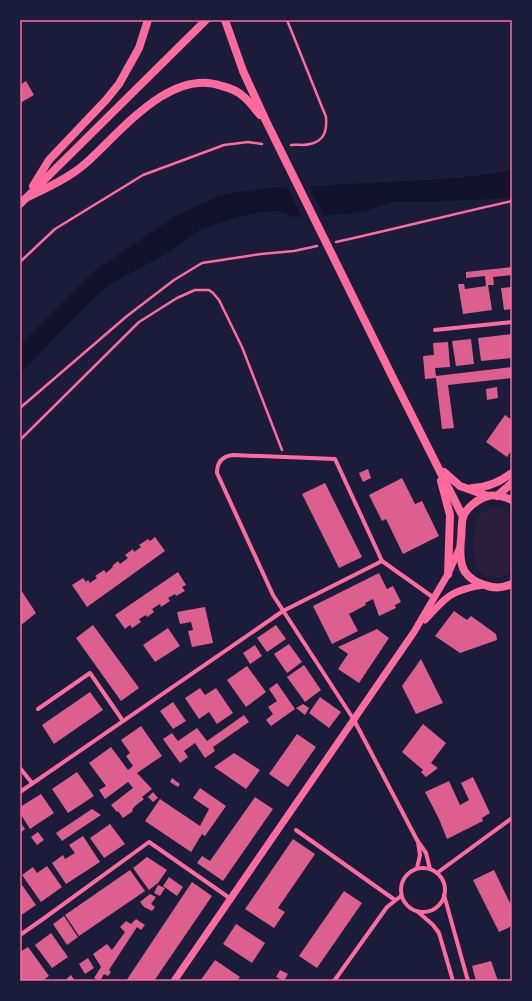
<svg xmlns="http://www.w3.org/2000/svg" width="532" height="1001" font-family="Signika,sans-serif">
	<style>
		.green { fill: #2a1e3b }
		.water { fill: #12122b }
		.pier { fill: #1b1b3a }
		.building { fill: #dd5f8e }
		.lines { fill: none; stroke-linecap: round; stroke-linejoin: round }
		.path { stroke: #ff6b9d; stroke-width: 2.5 }
		.minor { stroke: #ff6b9d; stroke-width: 4 }
		.tertiary { stroke: #ff6b9d; stroke-width: 7 }
		.secondary { stroke: #ff6b9d; stroke-width: 8 }
		.primary { stroke: #ff6b9d; stroke-width: 8 }
		.neatline { fill: none; stroke: #ff6b9d; stroke-width: 1.5 }
	</style>
	<rect width="100%" height="100%" fill="#1b1b3a"/>
	<!-- green -->
	<path class="green" d="M494 507 502 508 512 514V572C502 580 484 580 477 568 472 559 472 528 477 519 480 512 487 509 494 507Z"/>
	<!-- water -->
	<path class="water" d="M512 170V197L510 198 423 202H392L366 211 345 214 293 217 279 211 261 212 237 217 200 230 164 255 109 285 94 298 20 373V345L94 271 176 216 219 196 244 191 271 188 448 179 498 173Z"/>
	<!-- pier -->
	<path class="pier" d="M308 184 324 217 302 218 286 185Z"/>
	<!-- building -->
	<g class="building">
		<path d="M26 81 34 95 20 103V85Z"/>
		<path d="M512 267V275L493 277 494 285H488L492 310 463 314 458 284H464L465 289 486 286 485 276 466 278V272Z"/>
		<path d="M512 287V309L504 310 501 288Z"/>
		<path d="M512 334V358L481 361 478 338Z"/>
		<path d="M471 339 474 364 456 366 452 341Z"/>
		<path d="M448 342 450 367 435 368 436 376 512 367V378L448 385 454 428 442 429 436 378 425 379 423 356 434 355 433 343Z"/>
		<path d="M497 387 498 398 487 400 486 389Z"/>
		<path d="M505 415 512 420V450L507 457 486 442Z"/>
		<path d="M368 469 371 478 363 482 359 473Z"/>
		<path d="M402 478 415 504 422 501 439 536 403 554 386 519 382 521 369 495Z"/>
		<path d="M325 483 362 557 339 568 302 494Z"/>
		<path d="M155 537 165 551 87 607 72 585 83 578 86 582 88 580 90 583 97 578 95 576 104 570 106 573 113 567 112 566 118 561 120 564 128 558 125 555 133 549 134 552 141 547 139 545 148 539 150 541Z"/>
		<path d="M178 572 186 585 182 587 185 591 176 596 175 594 168 598 170 601 161 607 160 604 152 609 154 612 147 617 146 615 139 619 141 622 132 628 130 625 125 629 115 615Z"/>
		<path d="M379 573 387 589 393 586 401 602 395 605 396 608 379 616 373 599 365 603 366 605 349 614 358 631 332 644 313 606Z"/>
		<path d="M21 590 36 613 20 626V591Z"/>
		<path d="M205 607 213 643 192 647 188 631 193 630 191 622 180 624 177 612Z"/>
		<path d="M454 611 467 620 471 616 496 634 497 640 460 653 435 636Z"/>
		<path d="M93 625 139 688 121 701 76 638Z"/>
		<path d="M276 625 286 639 267 652 257 638Z"/>
		<path d="M168 628 180 646 155 662 143 645Z"/>
		<path d="M377 629 389 638 359 683 338 669 348 654 338 647Z"/>
		<path d="M289 644 302 662 287 673 274 654Z"/>
		<path d="M255 645 262 656 250 664 243 653Z"/>
		<path d="M421 659 443 703 416 714 402 686Z"/>
		<path d="M304 665 321 690 305 702 287 677Z"/>
		<path d="M247 666 266 692 246 707 227 680Z"/>
		<path d="M277 683 295 709 271 726 266 720 273 714 268 707 277 701 269 689Z"/>
		<path d="M200 688 205 695 216 688 233 713 217 724 209 712 199 719 185 698Z"/>
		<path d="M90 692 103 710 54 744 42 725Z"/>
		<path d="M320 697 341 712 329 728 309 713Z"/>
		<path d="M173 702 186 721 173 729 160 711Z"/>
		<path d="M303 704 309 708 305 715 296 708Z"/>
		<path d="M244 715 249 722 213 747 215 751 205 758 195 743 184 751 188 757 180 763 163 739 172 733 178 741 197 728 207 741Z"/>
		<path d="M423 724 446 743 431 763 438 768 426 777 421 772 423 770 402 752Z"/>
		<path d="M141 726 162 756 137 773 152 789 142 797 144 799 135 806 132 810 133 811 123 818 118 811 117 812 111 805 133 788 128 782 105 799 99 790 106 786 89 763 111 747 128 770 133 766 126 756 130 753 121 740Z"/>
		<path d="M297 734 316 747 288 787 269 774Z"/>
		<path d="M234 753 260 770 246 789 214 767Z"/>
		<path d="M77 772 94 796 68 813 52 789Z"/>
		<path d="M473 777 490 813 482 818 483 821 447 839 439 819 425 792 449 781 460 805 469 800 461 783Z"/>
		<path d="M172 778 180 784 178 787 170 782Z"/>
		<path d="M200 788 226 806 205 836 202 834 191 852 145 821 160 799 200 826 209 809 193 798Z"/>
		<path d="M153 792 158 798 153 802 148 797Z"/>
		<path d="M41 794 54 813 30 829 20 813V807Z"/>
		<path d="M255 797 273 809 223 881 197 863 202 856 210 861Z"/>
		<path d="M92 809 101 815 62 841 56 833Z"/>
		<path d="M20 822 25 829 20 833Z"/>
		<path d="M110 824 125 844 104 858 90 838Z"/>
		<path d="M38 832 44 840 37 845 31 837Z"/>
		<path d="M83 836 100 862 66 884 52 863 63 855 65 859 75 853 69 845Z"/>
		<path d="M293 839 315 854 278 908 285 912 274 928 245 909Z"/>
		<path d="M147 857 167 870 158 883 149 890 133 868Z"/>
		<path d="M47 866 62 887 41 902 22 875 33 867 37 873Z"/>
		<path d="M130 870 145 891 79 936 65 915Z"/>
		<path d="M494 870 512 907V926L499 932 473 880Z"/>
		<path d="M169 877 183 887 177 896 163 886Z"/>
		<path d="M20 882 36 905 20 916Z"/>
		<path d="M192 882 212 896 154 981H126Z"/>
		<path d="M158 885 165 888 160 896 154 893Z"/>
		<path d="M344 891 362 903 317 968 299 956Z"/>
		<path d="M150 894 156 897 151 904 155 907 152 911 144 907 140 902Z"/>
		<path d="M64 916 78 937 67 945 53 924Z"/>
		<path d="M136 919 145 925 141 930 137 927 109 970 111 972 108 976 104 974 100 981 94 978 101 967 93 954 107 944 112 950 125 932 120 927 126 921 131 924Z"/>
		<path d="M236 924 265 943 252 963 223 944Z"/>
		<path d="M51 933 68 957 52 968 35 945Z"/>
		<path d="M28 947 49 976 42 981H21L20 979V952Z"/>
		<path d="M88 958 94 968 85 974 79 964Z"/>
		<path d="M215 960 240 977 237 981H200Z"/>
		<path d="M491 961 498 981H476L472 966Z"/>
		<path d="M280 970 288 974 284 981 276 977Z"/>
		<path d="M71 975 75 981H64Z"/>
	</g>
	<g class="lines">
		<!-- path -->
		<g class="path">
			<path d="M287 20 326 117C327 130 325 141 310 144 304 146 298 144 291 145"/>
			<path d="M336 242C395 229 453 214 512 201"/>
			<path d="M20 262 55 229 143 175 224 145 248 142 262 144"/>
			<path d="M20 408 127 316 174 280 202 263 261 254 294 251 317 246"/>
			<path d="M20 440 139 322 177 298 195 290H209L213 293 219 300 242 347 282 450"/>
		</g>
		<!-- minor -->
		<g class="minor">
			<path d="M435 330 512 322"/>
			<path d="M38 709 90 673 123 721"/>
			<path d="M20 768 32 783"/>
			<path d="M20 792 283 611 382 561"/>
			<path d="M296 830 395 900"/>
			<path d="M417 868 420 855 418 842"/>
			<circle cx="423" cy="890" r="22"/>
			<path d="M430 869 426 853 417 840 354 720 273 595 217 473C217 462 223 456 233 455L335 459 382 561 434 598"/>
			<path d="M437 873 512 818"/>
			<path d="M444 895 468 981"/>
			<path d="M417 911 433 925 439 933 453 981"/>
			<path d="M20 935 43 919 149 842 231 899"/>
			<path d="M334 981 387 907 401 896"/>
		</g>
		<!-- tertiary -->
		<g class="tertiary">
			<path d="M425 620C446 597 451 590 483 585"/>
			<path d="M174 981 414 632 448 574 460 547"/>
		</g>
		<!-- secondary -->
		<g class="secondary">
			<path d="M225 20 243 71 266 121 393 378 463 517"/>
			<path d="M33 186 49 160 106 100 119 84 139 48 148 20"/>
			<path d="M26 198C47 188 69 178 86 163 120 133 170 67 222 86 230 88 238 91 244 97 250 102 255 109 260 115"/>
			<path d="M20 204 206 20"/>
			<path d="M444 472 460 486 488 496"/>
			<path d="M441 481 450 515 448 574"/>
			<path d="M472 488C487 488 500 482 512 473"/>
		</g>
		<!-- primary -->
		<g class="primary">
			<path d="M497 496 512 483"/>
			<path d="M512 500C505 497 496 494 488 496 479 498 466 508 463 517 461 524 462 532 461 539 460 549 459 563 465 572 470 579 478 583 485 585 494 589 503 588 512 584"/>
		</g>
	</g>
	<!-- border -->
	<rect width="532" height="1001" fill="none" stroke="#1b1b3a" stroke-width="42"/>
	<rect x="21" y="21" width="490" height="959" class="neatline"/>
</svg>
